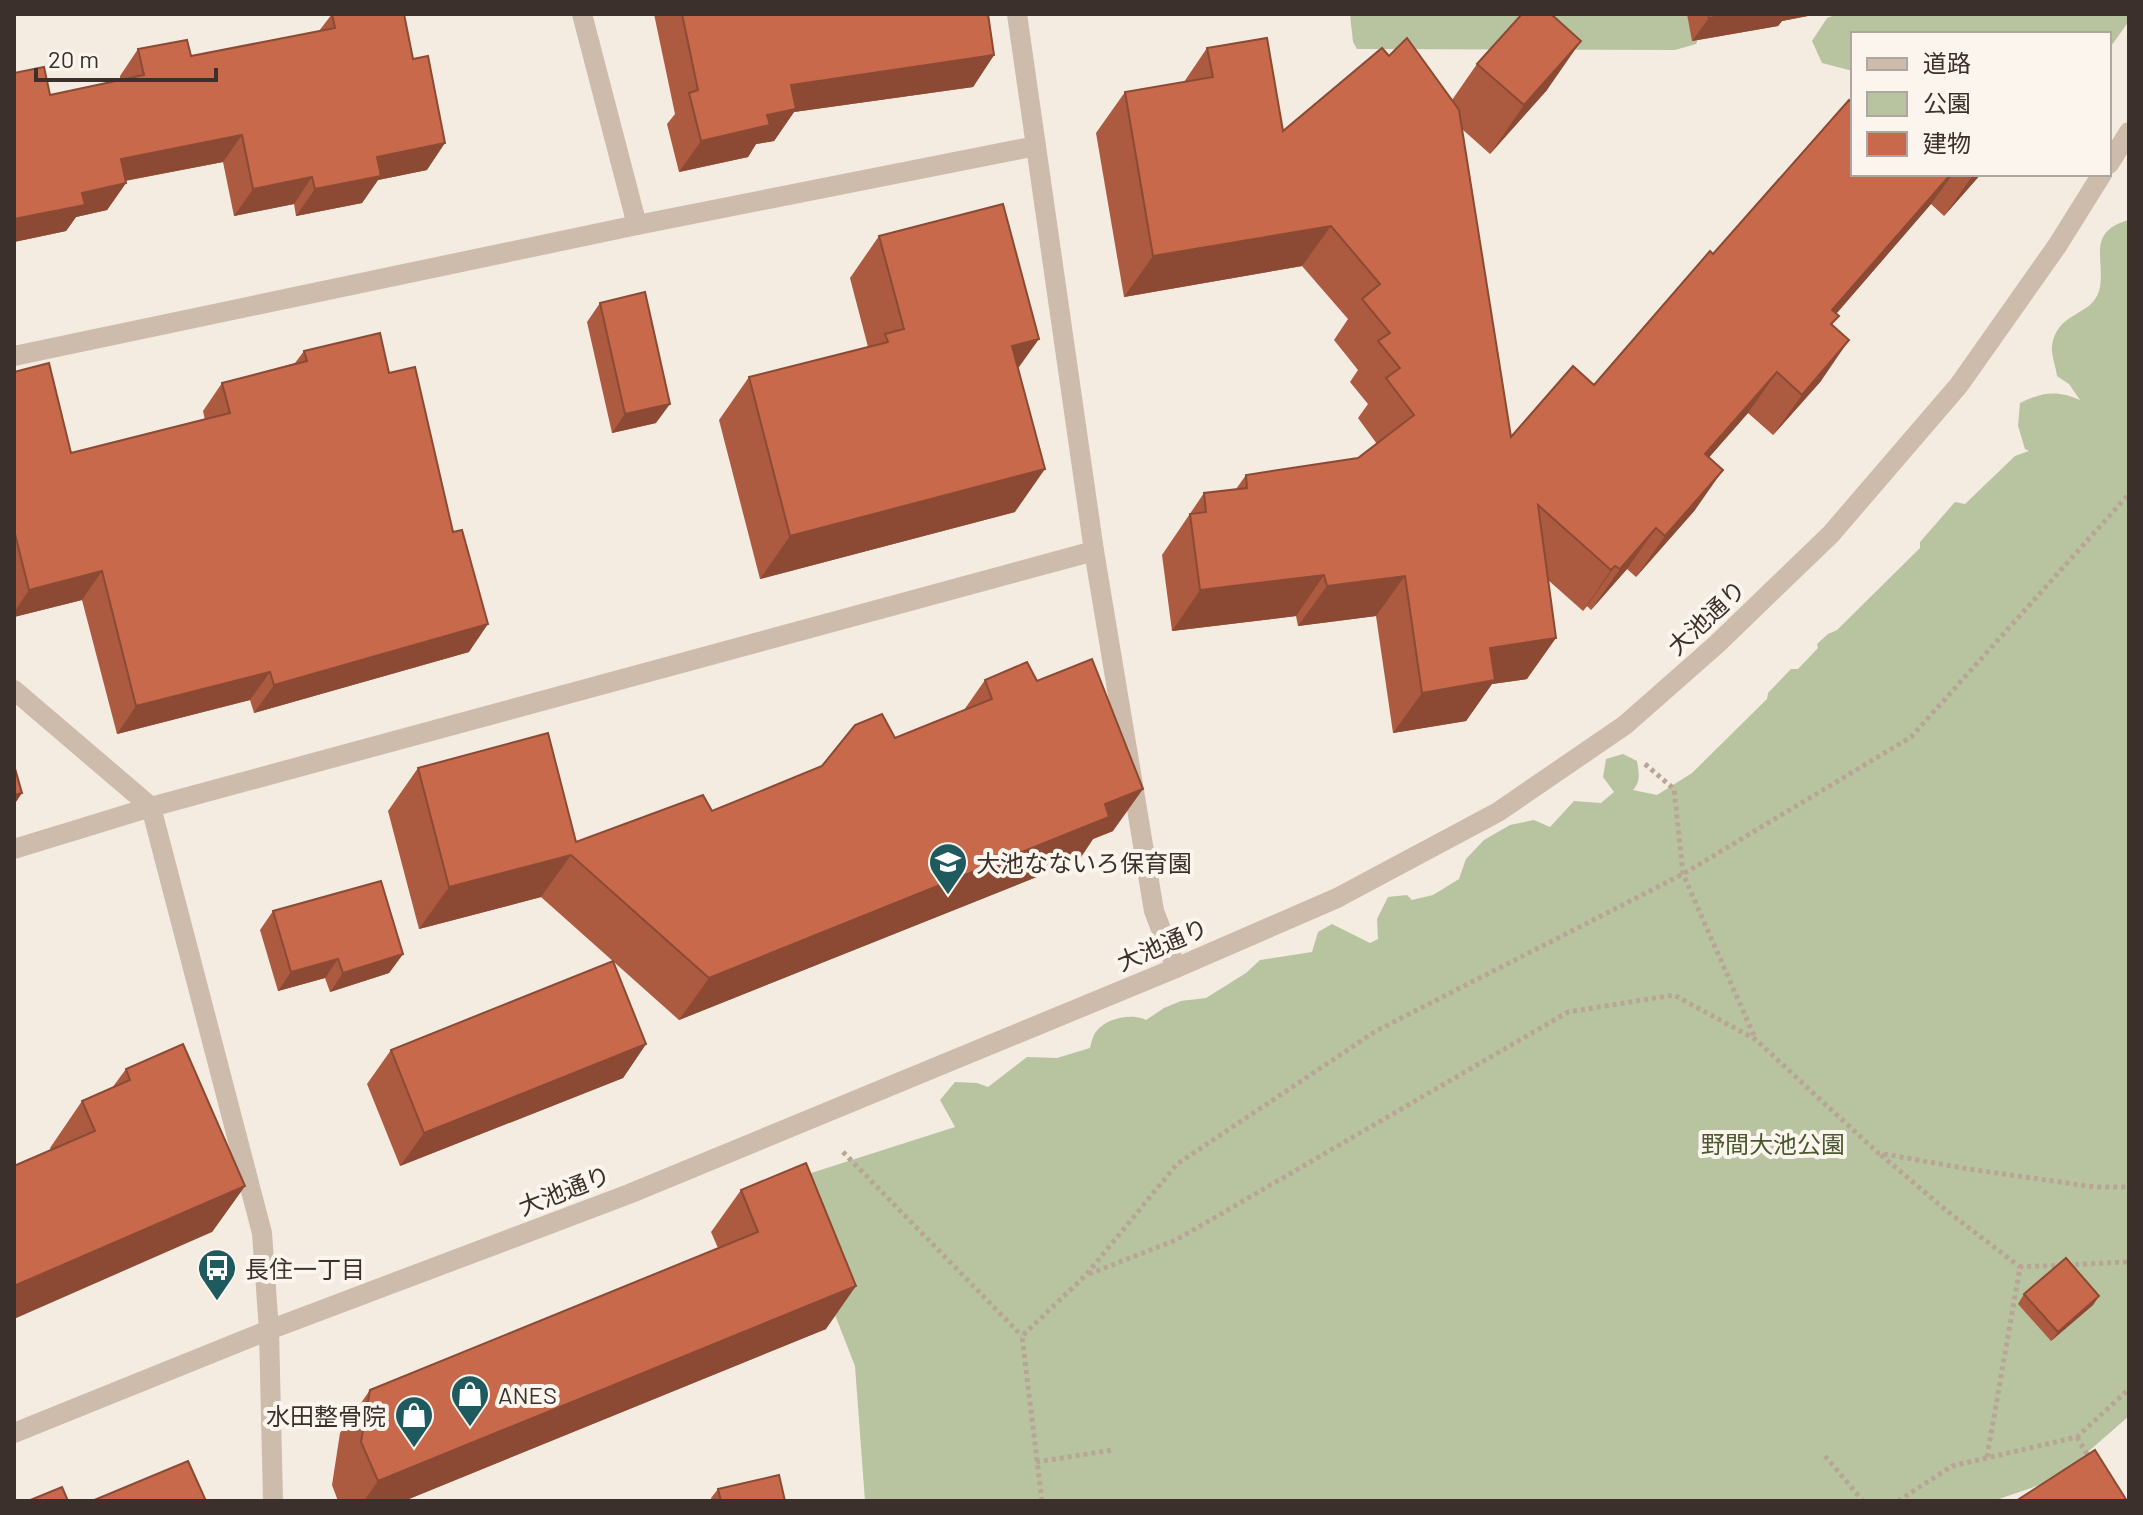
<svg xmlns="http://www.w3.org/2000/svg" width="2143" height="1515" font-family="Barlow,'Noto Sans JP',sans-serif">
	<style>
		.green { fill: #b8c4a0 }
		.lines { fill: none; stroke-linecap: round; stroke-linejoin: round }
		.path { stroke: #b9a596; stroke-width: 5; stroke-dasharray: 4 4; stroke-linecap: butt }
		.minor { stroke: #cdbbac; stroke-width: 20 }
		.wall { fill: #ac5a40 }
		.shaded-wall { fill: #8c4a34 }
		.building { fill: #c8694b; stroke: #8c4a34; stroke-width: 2 }
		.labels { text-anchor: middle; dominant-baseline: central; stroke-width: 8; stroke-linejoin: round; paint-order: stroke }
		.street-label { font-size: 24px; fill: #3b302b; stroke: #fbf5ee }
		.poi-label { font-size: 24px; fill: #3b302b; stroke: #fbf5ee; text-anchor: start }
		.park-label { font-size: 24px; fill: #4a5a2e; stroke: #fbf5ee }
	</style>
	<rect width="100%" height="100%" fill="#f4ebe1"/>
	<!-- green -->
	<g class="green">
		<path d="M1350 14H1701L1703 28 1696 44 1675 50 1357 49 1353 42Z"/>
		<path d="M1838 14H2129V21L2109 49V34H1853V71L1822 63 1812 41 1827 18Z"/>
		<path d="M2129 220V1416L2057 1479 1993 1501H865L855 1366 783 1182 955 1127 940 1100 955 1082 977 1083 988 1087 1027 1057 1057 1058 1090 1048C1091 1044 1092 1039 1094 1035 1102 1019 1131 1012 1146 1020L1164 1008 1181 1001 1206 998 1246 973 1260 960 1312 952 1318 932 1332 924 1370 943 1378 939 1377 919 1388 897 1407 895 1412 900 1433 895 1459 879 1466 859 1484 840 1510 825 1534 820 1550 827 1574 801 1601 803 1614 792 1603 777 1606 759 1623 754 1637 761C1639 773 1641 781 1633 790L1657 795 1692 773 1767 699 1768 693 1791 669H1798L1818 648 1817 644 1828 634 1837 630 1920 548V542L1955 502 1965 504 2015 456 2029 451 2025 449 2018 426 2020 403C2043 392 2057 390 2080 400L2069 384 2057 376C2056 367 2051 355 2052 346 2057 311 2091 317 2099 291 2107 262 2084 232 2129 220Z"/>
	</g>
	<g class="lines">
		<!-- path -->
		<g class="path">
			<path d="M1645 764 1674 789 1683 874 1755 1038"/>
			<path d="M843 1152 1022 1336"/>
			<path d="M1881 1155 1947 1211 2020 1267"/>
			<path d="M1089 1274 1176 1240 1568 1012 1674 995 1755 1039 1878 1153 1969 1169 2095 1187H2129"/>
			<path d="M2077 1437 2090 1459"/>
			<path d="M1825 1456 1863 1501"/>
			<path d="M1987 1457 2020 1267 2129 1262"/>
			<path d="M1036 1462 1113 1450"/>
			<path d="M1042 1501 1022 1336 1086 1275 1177 1164 1376 1031 1683 874 1911 737 2129 494"/>
			<path d="M1898 1501 1952 1466 2077 1437 2129 1389"/>
		</g>
		<!-- minor -->
		<g class="minor">
			<path d="M582 14 637 225"/>
			<path d="M1017 14 1094 551 1154 911 1176 968"/>
			<path d="M2109 164 2129 132"/>
			<path d="M14 356 637 225 1036 146"/>
			<path d="M14 690 151 807 262 1233 269 1330 273 1501"/>
			<path d="M14 849 151 807 1094 551"/>
			<path d="M14 1433 269 1330 629 1194 1176 968 1337 898 1498 812 1625 725 1717 644 1831 534 1959 385 2057 246 2102 174"/>
		</g>
	</g>
	<!-- wall -->
	<g class="wall">
		<path d="M332 14H404L427 170 378 180 362 203 296 216 294 204 234 216 223 162 125 181 126 183 107 210 76 217 66 231 14 242V73L50 95 120 80V76L138 49 191 56 319 31Z"/>
		<path d="M654 14H988L994 55 973 87 794 112 774 141 756 144 748 157 679 172 667 124 675 114Z"/>
		<path d="M1687 14H1818L1782 21 1778 26 1692 41Z"/>
		<path d="M1207 48 1283 131 1389 56 1452 100 1477 64 1547 90 1490 154 1462 129 1511 437 1594 385 1713 254 1853 174H1981L1944 216 1931 204 1836 314 1832 325 1821 381 1773 435 1748 413 1709 457 1695 510 1636 577 1627 569 1591 610 1587 606 1583 611 1548 580 1527 679 1492 684 1466 721 1393 733 1376 616 1298 626 1296 616 1172 631 1162 555 1204 493 1236 489 1246 475 1358 458 1377 444 1358 418 1368 404 1350 382 1358 370 1334 340 1348 319 1302 266 1124 297 1096 133 1125 92 1184 82Z"/>
		<path d="M879 236 1018 369 1015 512 760 579 719 420 749 377 868 347 850 278Z"/>
		<path d="M600 303 656 423 612 433 587 322Z"/>
		<path d="M304 351 389 373 469 652 254 713 250 700 117 734 82 600 14 617V372L71 453 205 420 203 411 222 383 295 363Z"/>
		<path d="M985 680 1113 831 1093 839 1079 860 679 1020 541 897 419 929 388 811 418 768 576 842 712 811 964 710Z"/>
		<path d="M273 911 403 954 389 973 330 992 325 978 278 991 260 930Z"/>
		<path d="M646 1044 623 1078 400 1166 367 1084 391 1050Z"/>
		<path d="M126 1069 245 1186 212 1232 51 1150 50 1148 82 1101 112 1088Z"/>
		<path d="M741 1190 826 1329 404 1501H338L332 1485 340 1433 370 1390 718 1248 711 1232Z"/>
		<path d="M2024 1294 2099 1296 2093 1305 2051 1341 2018 1304Z"/>
		<path d="M718 1489 785 1501H712L711 1498Z"/>
	</g>
	<!-- shaded-wall -->
	<g class="shaded-wall">
		<path d="M1729 14H1818L1782 21 1778 26 1692 41 1709 18Z"/>
		<path d="M1581 41 1547 90 1490 154 1524 105Z"/>
		<path d="M994 55 973 87 794 112 774 141 756 144 748 157 679 172 701 141 791 85Z"/>
		<path d="M242 135 223 162 102 185 121 159Z"/>
		<path d="M445 143 427 170 378 180 362 203 296 216 315 189 377 157Z"/>
		<path d="M1951 174H1953L1931 204 1804 351 1832 310Z"/>
		<path d="M1973 174H1981L1944 216 1973 175Z"/>
		<path d="M312 177 294 204 234 216 253 189Z"/>
		<path d="M126 183 107 210 76 217 66 231 14 242V219L82 193Z"/>
		<path d="M1331 226 1302 266 1124 297 1153 256Z"/>
		<path d="M1039 339 1009 381 1012 346Z"/>
		<path d="M1849 340 1821 381 1773 435 1802 395Z"/>
		<path d="M1777 372 1748 413 1677 494 1705 454Z"/>
		<path d="M670 404 656 423 612 433 625 414Z"/>
		<path d="M1045 469 1015 512 760 579 790 536Z"/>
		<path d="M1723 470 1695 510 1636 577 1665 536Z"/>
		<path d="M1656 528 1627 569 1591 610 1620 569Z"/>
		<path d="M1615 566 1587 606 1583 611 1611 570Z"/>
		<path d="M102 571 82 600 14 617V612L29 590Z"/>
		<path d="M1324 575 1296 616 1172 631 1200 590Z"/>
		<path d="M1405 576 1376 616 1298 626 1327 586Z"/>
		<path d="M488 624 469 652 254 713 274 685Z"/>
		<path d="M1556 638 1527 679 1492 684 1466 721 1393 733 1422 693 1490 648Z"/>
		<path d="M270 672 250 700 117 734 136 706Z"/>
		<path d="M1143 789 1113 831 1093 839 1079 860 679 1020 709 978 1105 804Z"/>
		<path d="M22 793 14 805V795Z"/>
		<path d="M571 855 541 897 419 929 449 887Z"/>
		<path d="M403 954 389 973 330 992 343 973Z"/>
		<path d="M338 959 325 978 278 991 291 972Z"/>
		<path d="M646 1044 623 1078 400 1166 424 1133Z"/>
		<path d="M245 1186 212 1232 14 1319V1286Z"/>
		<path d="M856 1286 826 1329 404 1501H364L378 1481Z"/>
		<path d="M2099 1296 2093 1305 2051 1341 2058 1332Z"/>
	</g>
	<!-- building -->
	<g class="building">
		<path d="M332 14H404L413 59 428 56 445 143 377 157 381 176 315 189 312 177 253 189 242 135 121 159 126 183 82 193 85 205 14 219V73L44 67 50 95 144 75 138 49 187 40 191 56 335 28Z"/>
		<path d="M682 14H988L994 55 791 85 796 109 767 115 770 125 701 141 689 93 698 90Z"/>
		<path d="M1522 14H1551L1581 41 1524 105 1477 64Z"/>
		<path d="M1708 14H1729L1709 18Z"/>
		<path d="M1267 38 1283 131 1382 48 1389 56 1407 38 1459 110 1511 437 1573 366 1594 385 1710 251 1713 254 1849 100 1853 104V174H1951L1832 310 1839 316 1831 324 1849 340 1802 395 1777 372 1705 454 1723 470 1665 536 1656 528 1620 569 1615 566 1611 570 1538 505 1556 638 1490 648 1495 680 1422 693 1405 576 1327 586 1324 575 1200 590 1190 514 1206 512 1204 493 1247 488 1246 475 1358 458 1414 415 1386 378 1400 368 1378 341 1390 333 1362 299 1380 284 1331 226 1153 256 1125 92 1213 77 1207 48Z"/>
		<path d="M1003 204 1039 339 1012 346 1045 469 790 536 749 377 888 342 885 334 904 329 879 236Z"/>
		<path d="M645 292 670 404 625 414 600 303Z"/>
		<path d="M380 333 389 373 415 367 453 532 462 530 488 624 274 685 270 672 136 706 102 571 29 590 14 530V372L49 363 71 453 230 413 222 383 307 361 304 351Z"/>
		<path d="M1092 659 1143 789 1105 804 1109 817 709 978 571 855 449 887 418 768 548 733 576 842 703 795 712 811 822 766 855 725 882 714 895 738 992 699 985 680 1027 662 1037 681Z"/>
		<path d="M14 765 22 793 14 795Z"/>
		<path d="M381 881 403 954 343 973 338 959 291 972 273 911Z"/>
		<path d="M613 961 646 1044 424 1133 391 1050Z"/>
		<path d="M183 1044 245 1186 14 1286V1166L95 1131 82 1101 130 1080 126 1069Z"/>
		<path d="M806 1163 856 1286 378 1481 361 1442 370 1390 758 1232 741 1190Z"/>
		<path d="M2066 1258 2099 1296 2058 1332 2024 1294Z"/>
		<path d="M2095 1450 2127 1501H2016Z"/>
		<path d="M188 1461 206 1501H92Z"/>
		<path d="M779 1475 785 1501H721L718 1489Z"/>
		<path d="M62 1487 68 1501H28Z"/>
	</g>
	<!-- icons -->
	<defs>
		<g id="school-pin" transform="scale(2)"><path d="M0 17L-7.5 6A9.5 9.5 0 1 1 7.5 6Z" fill="#1f5a5e" stroke="#fbf5ee"/><path d="M0-5L7-2L0 1L-7-2ZM-4 1L0 2.5L4 1V4Q0 6-4 4Z" fill="#fff"/></g>
		<g id="bus-pin" transform="scale(2)"><path d="M0 17L-7.5 6A9.5 9.5 0 1 1 7.5 6Z" fill="#1f5a5e" stroke="#fbf5ee"/><path d="M-5-6H5V4H4V6H2V4H-2V6H-4V4H-5ZM-3.5-4V0h7V-4ZM-3.5 1.2v1.5H-2V1.2ZM2 1.2v1.5H3.5V1.2Z" fill="#fff"/></g>
		<g id="shop-pin" transform="scale(2)"><path d="M0 17L-7.5 6A9.5 9.5 0 1 1 7.5 6Z" fill="#1f5a5e" stroke="#fbf5ee"/><path d="M-5-2.5h2.3a2.7 3.5 0 0 1 5.4 0H5L5.5 6h-11ZM-1.5-2.5h3a1.5 2.3 0 0 0-3 0Z" fill="#fff"/></g>
	</defs>
	<g fill-rule="evenodd">
		<use href="#school-pin" x="948" y="862"/>
		<use href="#bus-pin" x="217" y="1268"/>
		<use href="#shop-pin" x="470" y="1394"/>
		<use href="#shop-pin" x="414" y="1415"/>
	</g>
	<g class="labels">
		<!-- street labels -->
		<g class="street-label">
			<text transform="translate(1706 617) rotate(-43)">大池通り</text>
			<text transform="translate(1162 944) rotate(-23)">大池通り</text>
			<text transform="translate(564 1190) rotate(-21)">大池通り</text>
		</g>
		<!-- poi labels -->
		<g class="poi-label">
			<text x="976" y="862">大池なないろ保育園</text>
			<text x="245" y="1268">長住一丁目</text>
			<text x="498" y="1394">ANES</text>
			<text x="386" y="1415" text-anchor="end">水田整骨院</text>
		</g>
		<!-- park labels -->
		<g class="park-label">
			<text x="1773" y="1143">野間大池公園</text>
		</g>
	</g>
	<!-- border -->
	<rect width="2143" height="1515" fill="none" stroke="#3b302b" stroke-width="32"/>
	<!-- legend -->
	<rect x="1851" y="32" width="260" height="144" fill="#fbf5ee" stroke="#aea6a0" stroke-width="2"/>
	<rect x="1867" y="58" width="40" height="12" fill="#cdbbac" stroke="#aea6a0" stroke-width="2"/>
	<text x="1923" y="72" font-size="24" fill="#3b302b">道路</text>
	<rect x="1867" y="92" width="40" height="24" fill="#b8c4a0" stroke="#aea6a0" stroke-width="2"/>
	<text x="1923" y="112" font-size="24" fill="#3b302b">公園</text>
	<rect x="1867" y="132" width="40" height="24" fill="#c8694b" stroke="#aea6a0" stroke-width="2"/>
	<text x="1923" y="152" font-size="24" fill="#3b302b">建物</text>
	<!-- scale -->
	<path d="M36 68v12h180v-12" fill="none" stroke="#3b302b" stroke-width="4"/>
	<text x="48" y="68" font-size="24" fill="#3b302b" stroke="#fbf5ee" stroke-width="6" paint-order="stroke">20 m</text>
</svg>
